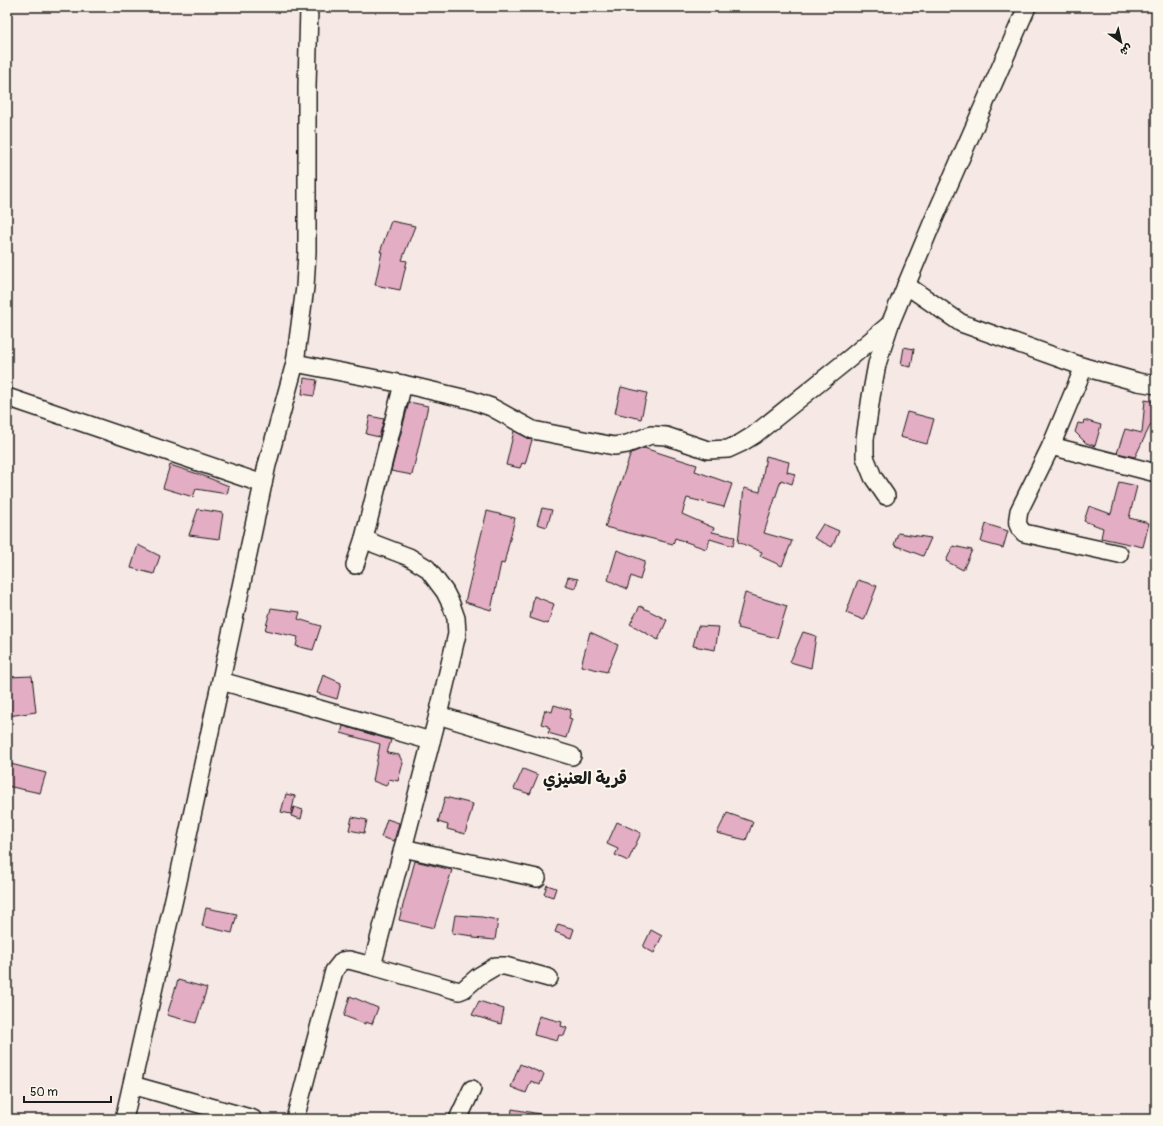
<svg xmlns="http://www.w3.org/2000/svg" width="1163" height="1126" font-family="Pangolin,'Playpen Sans Arabic',sans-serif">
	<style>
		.building { fill: #e3adc3; stroke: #1c1c1c }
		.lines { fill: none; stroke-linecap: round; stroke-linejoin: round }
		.minor-casing { stroke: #1c1c1c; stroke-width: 20 }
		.minor { stroke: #fbf7ec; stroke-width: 17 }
		.labels { text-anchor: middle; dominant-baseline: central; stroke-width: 4; stroke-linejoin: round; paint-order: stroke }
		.district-label { font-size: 17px; font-weight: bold; fill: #1c1c1c; stroke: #fbf7ec }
	</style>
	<rect width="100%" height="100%" fill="#f6e8e4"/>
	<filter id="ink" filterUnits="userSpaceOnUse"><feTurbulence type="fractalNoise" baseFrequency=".025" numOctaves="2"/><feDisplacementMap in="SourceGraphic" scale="8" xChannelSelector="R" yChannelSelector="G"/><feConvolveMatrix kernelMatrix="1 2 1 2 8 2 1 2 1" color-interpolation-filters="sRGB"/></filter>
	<g filter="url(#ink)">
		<!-- building -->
		<g class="building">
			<path d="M391 221 415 226 402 260 407 261 400 290 375 285 382 252H380Z"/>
			<path d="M904 347 914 349 911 367 901 365Z"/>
			<path d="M304 378 317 380 314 396 302 394Z"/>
			<path d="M621 387 647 393 641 419 615 413Z"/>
			<path d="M1145 400 1156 402V425L1151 424 1135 457 1117 453 1125 429 1142 433Z"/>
			<path d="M409 402 428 406 412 475 391 471Z"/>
			<path d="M907 412 934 419 927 444 900 437Z"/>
			<path d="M370 416 384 419 379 437 366 434Z"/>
			<path d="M1084 420 1101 425 1095 446 1086 443 1075 432 1078 423 1083 424Z"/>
			<path d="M514 431 532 440 525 464 522 463 520 468 506 465Z"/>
			<path d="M644 448 697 465 695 471 732 484 724 507 687 498 682 514 714 528 712 532 735 537 733 546 710 539 706 549 675 538 673 544 605 527 631 453Z"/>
			<path d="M766 456 789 462 787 472 795 474 792 484 781 480 764 533 792 541 782 566 760 556 762 552 738 542 744 488 760 492Z"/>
			<path d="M170 465 201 475 229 486 227 494 196 489 193 497 163 488Z"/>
			<path d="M1119 482 1137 486 1129 518 1149 523 1143 547 1101 538 1103 528 1084 521 1089 506 1111 514Z"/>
			<path d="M542 508 552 510 547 527 537 524Z"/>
			<path d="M198 509 223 513 219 539 189 535Z"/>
			<path d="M487 511 515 518 504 564 501 563 491 610 465 602Z"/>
			<path d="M823 524 839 531 832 547 814 538Z"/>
			<path d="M986 524 1008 531 1003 548 981 542Z"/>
			<path d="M898 533 931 538 923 556 894 545Z"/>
			<path d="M138 545 160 556 154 574 131 568Z"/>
			<path d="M953 546 972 550 963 570 946 561Z"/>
			<path d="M617 550 645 561 640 580 631 576 627 589 608 580Z"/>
			<path d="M568 577 578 579 575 589 565 586Z"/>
			<path d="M858 580 877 586 864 620 846 613Z"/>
			<path d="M745 593 787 606 777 638 738 628 739 626 737 625Z"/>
			<path d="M534 596 554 604 548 624 530 618Z"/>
			<path d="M640 606 667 620 658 640 630 624Z"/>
			<path d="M271 608 300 612 298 619 321 626 313 650 296 646 298 637 265 630Z"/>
			<path d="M698 626 719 627 715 650 693 646Z"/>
			<path d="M590 632 618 645 607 672 581 666Z"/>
			<path d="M803 632 816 636 811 668 790 662Z"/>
			<path d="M323 675 341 683 337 699 317 693Z"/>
			<path d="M32 676 36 712 8 716 7 677Z"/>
			<path d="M554 705 571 710 569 718 572 719 566 738 548 733 550 729 548 728V726L541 724 545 710 552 712Z"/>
			<path d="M343 726 391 740 387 753 399 755 403 763 398 781 389 779 386 786 373 781 380 744 341 733Z"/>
			<path d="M7 763 46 773 40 793 7 786Z"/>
			<path d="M523 769 538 775 530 794 514 789Z"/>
			<path d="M286 794 295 796 291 814 281 812Z"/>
			<path d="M445 797 473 804 465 834 447 829 448 825 438 822Z"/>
			<path d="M294 807 303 810 301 819 291 816Z"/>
			<path d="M727 813 753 822 746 840 717 833Z"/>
			<path d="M352 817 367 820 364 833 349 830Z"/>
			<path d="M387 819 399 823 394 841 381 837Z"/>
			<path d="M617 822 641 833 628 861 615 855 618 849 607 844Z"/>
			<path d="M415 861 452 870 434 928 399 920Z"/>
			<path d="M547 885 556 888 553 897 544 894Z"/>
			<path d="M206 908 237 914 232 933 202 926Z"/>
			<path d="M455 915 482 917 498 920 495 940 473 938V936L452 933Z"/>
			<path d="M558 924 574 929 571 938 555 932Z"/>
			<path d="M651 930 662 936 654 953 643 947Z"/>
			<path d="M178 980 207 988 196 1023 167 1015Z"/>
			<path d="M350 996 378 1008 372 1024 365 1022V1024L344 1016Z"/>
			<path d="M479 1001 504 1009 501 1024 472 1015Z"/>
			<path d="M539 1016 562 1022 561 1026 567 1028 564 1036 559 1035 557 1041 534 1035Z"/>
			<path d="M520 1064 544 1074 540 1085 531 1081 526 1093 511 1087Z"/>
			<path d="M512 1109 540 1114V1119H511Z"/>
		</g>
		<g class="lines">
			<!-- minor casing -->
			<g class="minor-casing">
				<g id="minor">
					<path d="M906 285 961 323 1084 367 1138 382 1156 385"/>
					<path d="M295 363 403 384 471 400 491 407 533 430 614 446 627 444 651 435 666 436 708 450 728 449 741 443 754 435 850 358 890 324"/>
					<path d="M7 397 263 484"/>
					<path d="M1051 446 1084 367"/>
					<path d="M886 496 873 477 865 457V439L871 397 877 364 890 324 933 221 1027 7"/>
					<path d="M364 538 375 544 409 557 427 568 445 592 451 604 456 618 457 634 438 715 372 966"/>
					<path d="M1119 554 1024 533C1016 525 1017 522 1019 511L1051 446 1156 473"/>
					<path d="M355 565 364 538 403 384"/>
					<path d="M221 681 431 741"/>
					<path d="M438 715 572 756"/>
					<path d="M403 848 537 878"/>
					<path d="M132 1085 253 1119"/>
					<path d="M124 1119 178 881 267 465 295 363 305 287 307 252V86L309 7"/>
					<path d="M295 1119 334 971 342 961 349 960 372 966 459 991 464 989 479 976 496 966H505L549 978"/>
					<path d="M458 1119 472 1089"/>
				</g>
			</g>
			<!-- minor -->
			<use href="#minor" class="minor"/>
		</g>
	</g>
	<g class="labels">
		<!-- district labels -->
		<g class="district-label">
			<text x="585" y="778">قرية العنيزي</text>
		</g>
	</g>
	<!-- margin -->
	<rect width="1163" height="1126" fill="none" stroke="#fbf7ec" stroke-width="24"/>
	<rect x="12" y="12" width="1139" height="1102" fill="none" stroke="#1c1c1c" stroke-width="1.5" filter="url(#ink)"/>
	<!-- north arrow -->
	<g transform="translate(1121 42) rotate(146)" stroke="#fbf7ec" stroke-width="3" paint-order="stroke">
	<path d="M0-3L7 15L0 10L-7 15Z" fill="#1c1c1c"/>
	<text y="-6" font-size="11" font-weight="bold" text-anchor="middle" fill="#1c1c1c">ش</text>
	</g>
	<!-- scale -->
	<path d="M24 1096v6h87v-6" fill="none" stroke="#1c1c1c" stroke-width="2"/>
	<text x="30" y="1096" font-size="12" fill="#1c1c1c" stroke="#fbf7ec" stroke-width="3" paint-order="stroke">50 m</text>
</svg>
